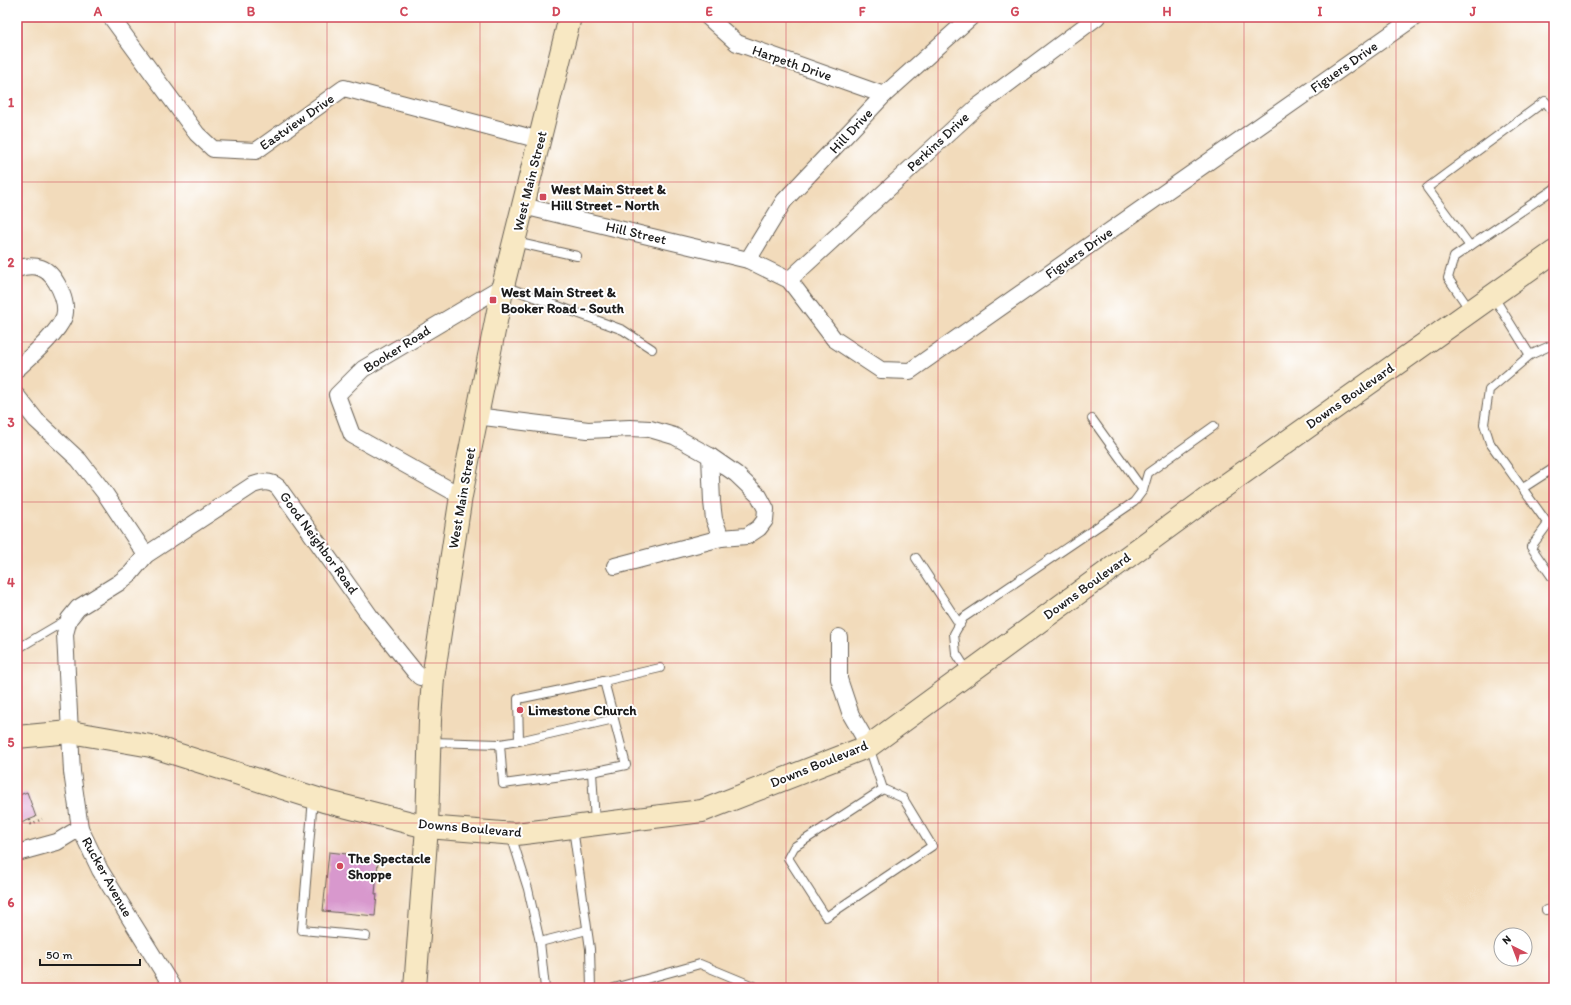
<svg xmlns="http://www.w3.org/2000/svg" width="1571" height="1005" font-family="Itim,sans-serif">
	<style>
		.building { fill: #d898cd }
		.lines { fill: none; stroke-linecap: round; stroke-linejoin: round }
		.lane-casing { stroke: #675f54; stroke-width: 10 }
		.street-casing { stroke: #675f54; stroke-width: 18 }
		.secondary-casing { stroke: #675f54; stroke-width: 24 }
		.path { stroke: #675f54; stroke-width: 2.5; stroke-dasharray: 1 3; stroke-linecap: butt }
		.lane { stroke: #fff; stroke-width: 8 }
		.street { stroke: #fff; stroke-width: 16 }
		.secondary { stroke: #f8e8c3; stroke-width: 22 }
		.grid { fill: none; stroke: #d1495b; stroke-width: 1; stroke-opacity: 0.55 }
		.poi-dot { fill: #d1495b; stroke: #fff; stroke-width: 1.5 }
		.labels { text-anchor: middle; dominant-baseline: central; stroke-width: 4; stroke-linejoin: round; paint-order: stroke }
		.street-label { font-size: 14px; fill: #1c1c1c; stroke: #fff }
		.poi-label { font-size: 14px; font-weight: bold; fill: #1c1c1c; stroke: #fff; text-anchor: start }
		.neatline { fill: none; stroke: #d1495b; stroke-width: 1.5 }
		.grid-label { font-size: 13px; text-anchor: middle; font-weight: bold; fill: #d1495b }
	</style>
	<rect width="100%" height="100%" fill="#fff"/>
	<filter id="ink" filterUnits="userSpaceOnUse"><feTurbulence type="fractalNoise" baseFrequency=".025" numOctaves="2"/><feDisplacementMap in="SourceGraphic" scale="8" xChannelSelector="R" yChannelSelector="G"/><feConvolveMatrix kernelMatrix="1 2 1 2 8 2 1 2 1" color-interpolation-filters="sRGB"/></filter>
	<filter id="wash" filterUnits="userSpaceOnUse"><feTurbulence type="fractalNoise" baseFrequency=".012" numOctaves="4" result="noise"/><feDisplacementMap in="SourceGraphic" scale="16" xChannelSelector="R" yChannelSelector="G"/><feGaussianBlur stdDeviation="0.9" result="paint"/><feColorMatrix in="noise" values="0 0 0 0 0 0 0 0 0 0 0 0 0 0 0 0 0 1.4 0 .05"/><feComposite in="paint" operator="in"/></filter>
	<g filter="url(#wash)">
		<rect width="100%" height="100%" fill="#f2dbbb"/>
		<g id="blocks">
			<!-- building -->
			<g class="building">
				<path d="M27 792 36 817 21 823 17 812V796Z"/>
				<path d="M329 852 347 854V857L360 858V860L378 862 375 894H377L375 916 323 911Z"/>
			</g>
		</g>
	</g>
	<g filter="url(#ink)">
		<use href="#blocks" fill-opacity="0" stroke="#675f54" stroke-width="1"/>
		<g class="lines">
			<!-- lane casing -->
			<g class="lane-casing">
				<g id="lane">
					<path d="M515 242 577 256"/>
					<path d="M1470 246 1427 188 1545 101 1554 113"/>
					<path d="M504 286 623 330 652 349"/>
					<path d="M1493 296 1530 355 1554 344"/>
					<path d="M1470 310 1448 278 1454 257 1554 189"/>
					<path d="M1530 355 1489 390 1484 424 1490 443 1548 524 1531 547 1554 580"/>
					<path d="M1092 419 1143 490"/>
					<path d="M1523 488 1554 468"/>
					<path d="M916 558 960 625"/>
					<path d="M17 649 68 619"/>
					<path d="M968 672 956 653 954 634 963 618 1134 502 1143 490 1148 473 1214 426"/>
					<path d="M604 681 660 668"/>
					<path d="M519 741 614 719"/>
					<path d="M431 742 500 744"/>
					<path d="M869 747 883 789 794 847 788 858 826 917 932 846 903 798 883 789"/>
					<path d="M592 772 503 784 500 744 519 741 518 699 604 681 626 765 592 772 595 823"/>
					<path d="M313 798 302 930 366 936"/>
					<path d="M573 828 590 949 591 988"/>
					<path d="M511 835 528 889 540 942 545 988"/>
					<path d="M1546 910 1554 908"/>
					<path d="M540 942 587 930"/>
					<path d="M614 988 700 964 758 988"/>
				</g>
			</g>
			<!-- street casing -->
			<g class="street-casing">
				<g id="street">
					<path d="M111 17 197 134 213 149 256 151 344 88 540 140"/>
					<path d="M708 17 737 43 884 95"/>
					<path d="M523 206 748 260 789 280 834 339 881 370 910 371 1415 17"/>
					<path d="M748 260 784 201 884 95 971 17"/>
					<path d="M17 269C25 266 33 265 41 268 55 273 69 302 64 317 57 334 31 356 17 369"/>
					<path d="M789 280 977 107 1097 17"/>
					<path d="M17 396 36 420 79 460 104 492 146 555"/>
					<path d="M476 416 588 430 630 428 650 429 674 436 710 456 736 474 759 496 766 509 765 520 759 528 747 536 721 538 615 566"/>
					<path d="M710 456 712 502 714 519 721 538"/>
					<path d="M461 496 352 435 337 395 363 369 503 286"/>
					<path d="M839 637V679L851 715 869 746"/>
					<path d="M17 853 57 842 80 828"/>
					<path d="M173 988 100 870 80 828 72 772 65 634 69 619 78 608 120 582 131 573 146 555 253 485C262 482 270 480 278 487L370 616 415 672 420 677 433 678"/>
				</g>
			</g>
			<!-- secondary casing -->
			<g class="secondary-casing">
				<g id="secondary">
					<path d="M17 737 70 732 151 746 324 801 427 827 516 834 702 811 869 746 1212 495 1554 252"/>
					<path d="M415 988 427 827 430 720 433 678 461 496 503 286 570 17"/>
				</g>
			</g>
			<!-- path -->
			<path class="path" d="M30 820 31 824 42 819"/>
			<!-- lane -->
			<use href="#lane" class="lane"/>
			<!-- street -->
			<use href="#street" class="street"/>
			<!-- secondary -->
			<use href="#secondary" class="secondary"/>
		</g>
	</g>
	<!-- grid -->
	<path class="grid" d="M175 17V988M327 17V988M480 17V988M633 17V988M786 17V988M938 17V988M1091 17V988M1244 17V988M1396 17V988M17 182H1554M17 342H1554M17 502H1554M17 663H1554M17 823H1554"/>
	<!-- markers -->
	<g class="poi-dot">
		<rect x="539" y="193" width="8" height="8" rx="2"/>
		<rect x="489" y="296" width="8" height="8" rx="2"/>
		<circle cx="520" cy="710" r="4"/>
		<circle cx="340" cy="866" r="4"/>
	</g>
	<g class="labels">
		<!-- street labels -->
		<g class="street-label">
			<text transform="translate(792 63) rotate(19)">Harpeth Drive</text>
			<text transform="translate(1344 67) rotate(-35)">Figuers Drive</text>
			<text transform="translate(297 122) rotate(-35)">Eastview Drive</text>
			<text transform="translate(851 131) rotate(-47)">Hill Drive</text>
			<text transform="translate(938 142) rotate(-43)">Perkins Drive</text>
			<text transform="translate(530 181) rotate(-76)">West Main Street</text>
			<text transform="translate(636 233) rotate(13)">Hill Street</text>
			<text transform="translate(1079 253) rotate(-35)">Figuers Drive</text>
			<text transform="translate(397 349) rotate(-32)">Booker Road</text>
			<text transform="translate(1350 396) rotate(-35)">Downs Boulevard</text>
			<text transform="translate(462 498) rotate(-80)">West Main Street</text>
			<text transform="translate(319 543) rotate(54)">Good Neighbor Road</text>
			<text transform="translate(1087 586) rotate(-36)">Downs Boulevard</text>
			<text transform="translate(819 764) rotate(-22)">Downs Boulevard</text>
			<text transform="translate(470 828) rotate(5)">Downs Boulevard</text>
			<text transform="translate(107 877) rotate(61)">Rucker Avenue</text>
		</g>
		<!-- poi labels -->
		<g class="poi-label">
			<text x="551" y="189">West Main Street &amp;<tspan x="551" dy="16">Hill Street - North</tspan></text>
			<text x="501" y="292">West Main Street &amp;<tspan x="501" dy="16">Booker Road - South</tspan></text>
			<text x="528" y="710">Limestone Church</text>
			<text x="348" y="858">The Spectacle<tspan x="348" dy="16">Shoppe</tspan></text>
		</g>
	</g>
	<!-- margin -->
	<rect width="1571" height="1005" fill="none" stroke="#fff" stroke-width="44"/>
	<!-- north arrow -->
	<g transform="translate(1513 947) rotate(318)"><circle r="19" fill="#ffffff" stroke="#a4a4a4"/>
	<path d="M0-3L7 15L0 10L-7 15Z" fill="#d1495b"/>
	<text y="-6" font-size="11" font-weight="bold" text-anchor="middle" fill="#1c1c1c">N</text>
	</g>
	<!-- scale -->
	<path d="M40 959v6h100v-6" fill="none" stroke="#1c1c1c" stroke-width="2"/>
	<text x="46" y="959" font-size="12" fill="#1c1c1c" stroke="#ffffff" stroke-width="3" paint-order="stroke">50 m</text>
	<rect x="22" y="22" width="1527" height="961" class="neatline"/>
	<g class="grid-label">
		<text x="98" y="16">A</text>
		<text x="251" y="16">B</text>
		<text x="404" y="16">C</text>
		<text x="556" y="16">D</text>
		<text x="709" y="16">E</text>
		<text x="862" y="16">F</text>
		<text x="1015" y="16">G</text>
		<text x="1167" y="16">H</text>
		<text x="1320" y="16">I</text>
		<text x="1473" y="16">J</text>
		<text x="11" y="107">1</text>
		<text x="11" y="267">2</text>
		<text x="11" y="427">3</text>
		<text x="11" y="587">4</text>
		<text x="11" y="747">5</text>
		<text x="11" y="907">6</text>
	</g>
</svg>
